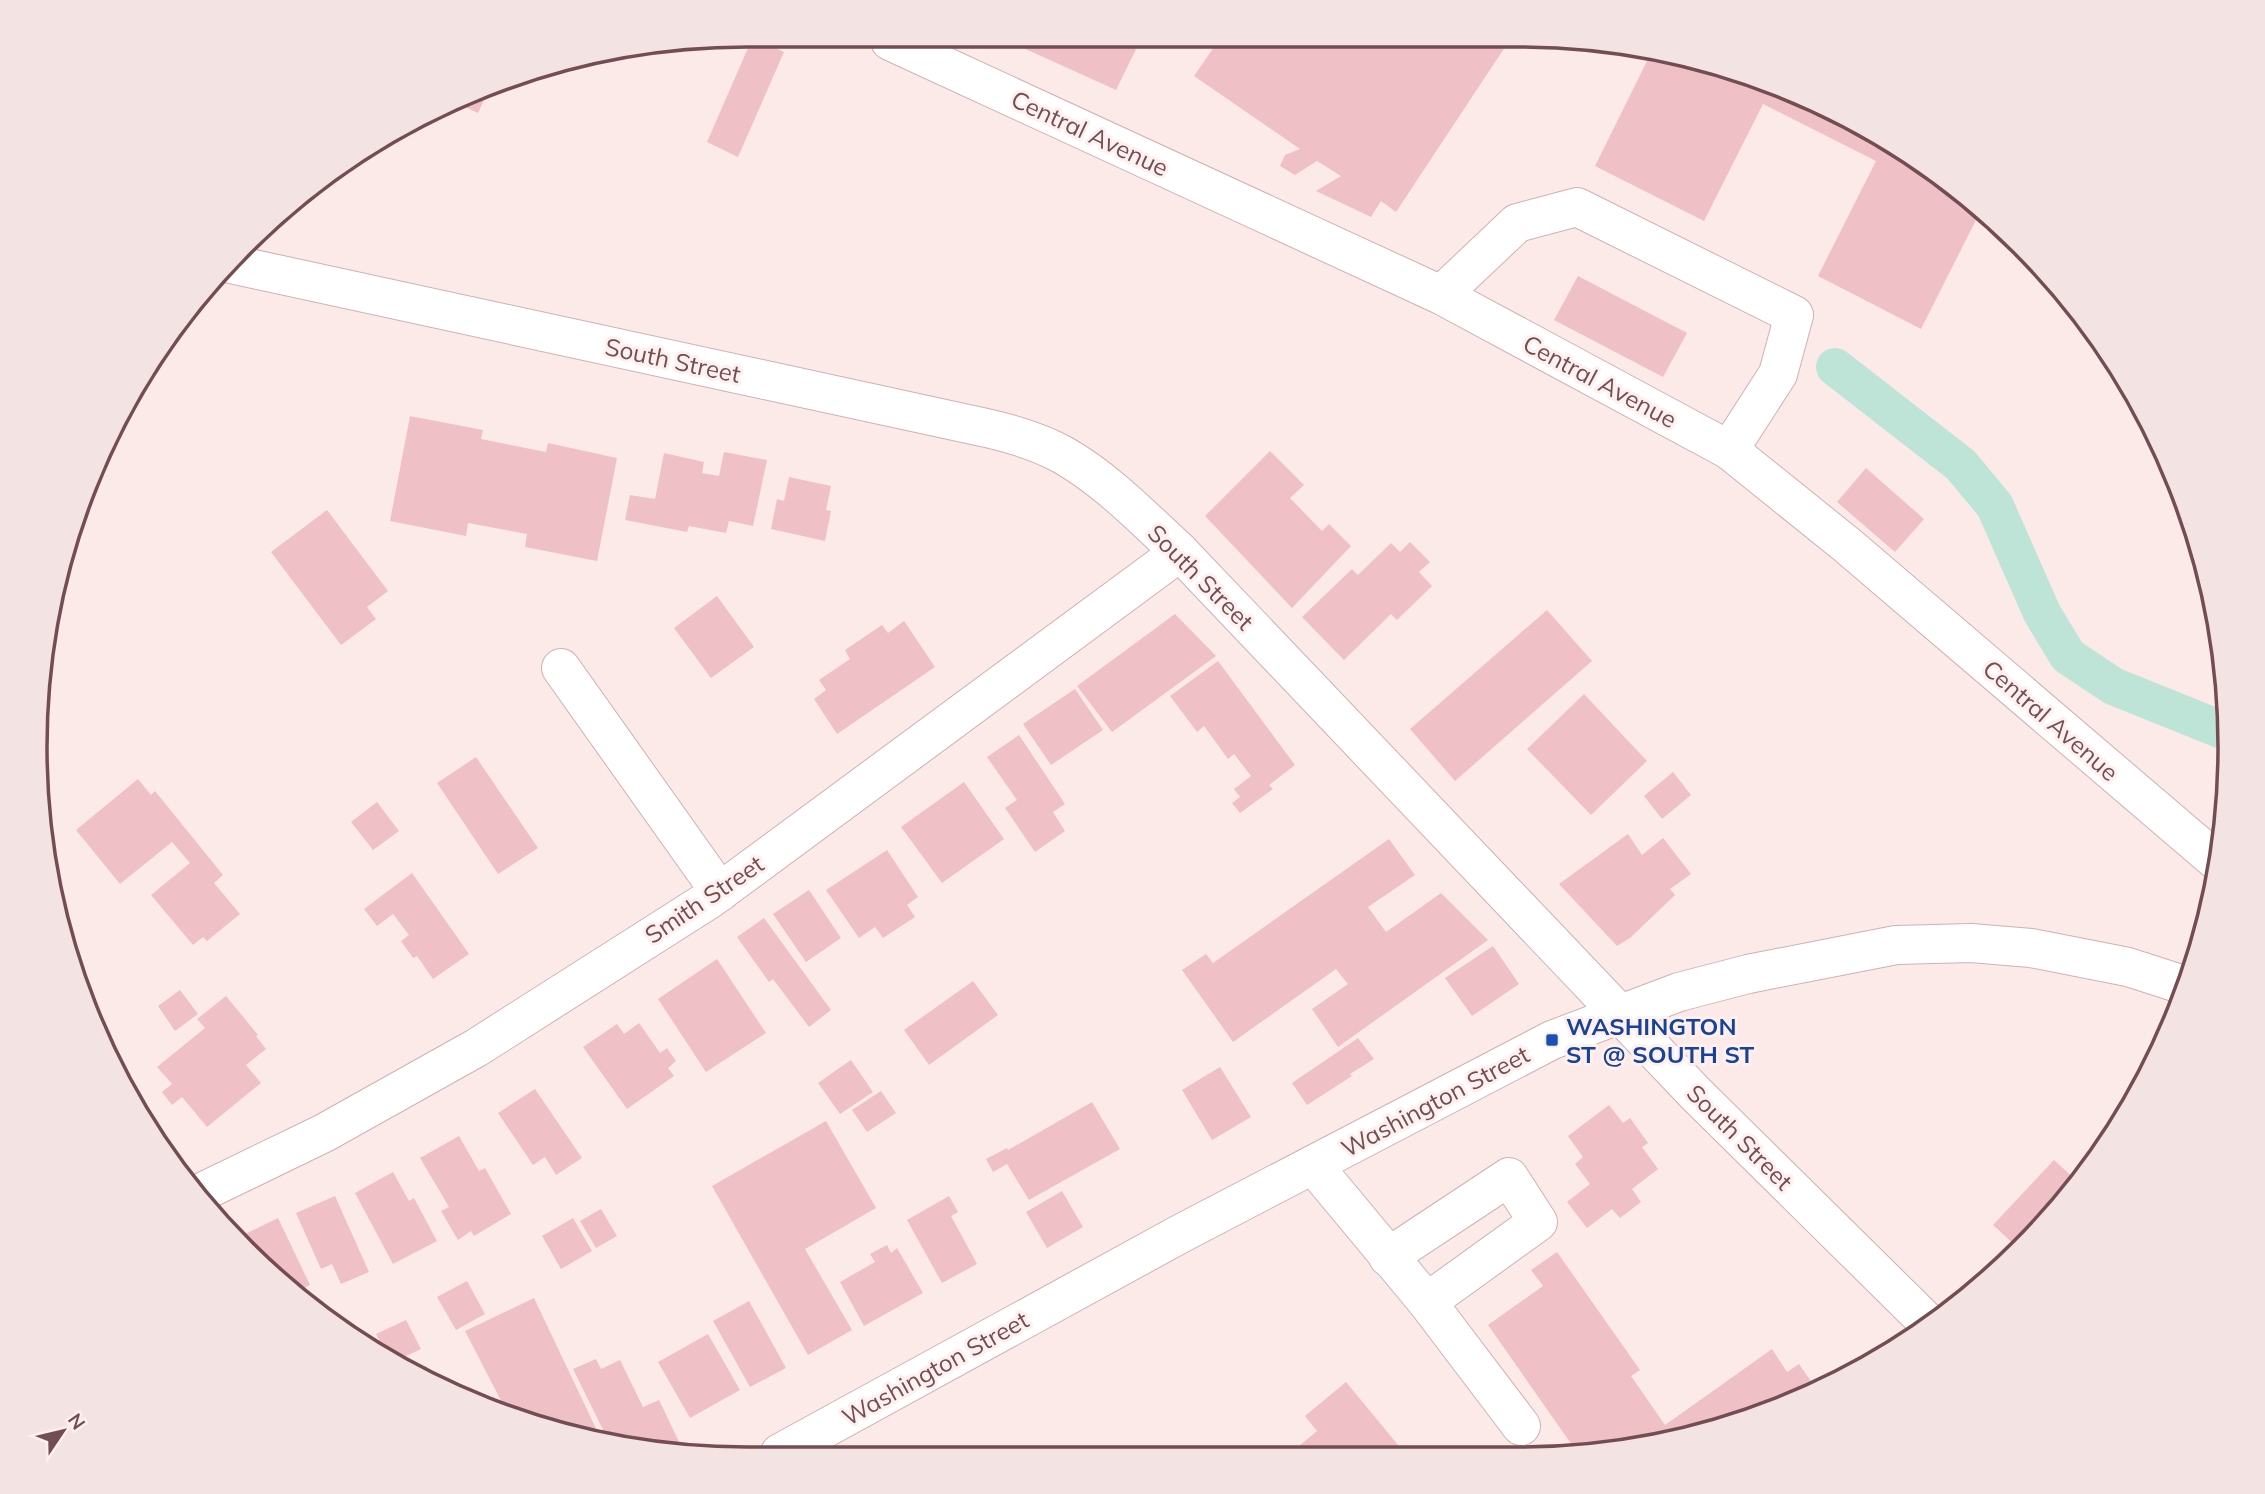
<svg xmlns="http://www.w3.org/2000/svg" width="2265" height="1494" font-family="Mulish,sans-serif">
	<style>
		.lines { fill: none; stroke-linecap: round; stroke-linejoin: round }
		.canal { stroke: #bde4d6; stroke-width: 38 }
		.building { fill: #efc1c7 }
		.minor-casing { stroke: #cfb1b3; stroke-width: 40 }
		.minor { stroke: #fff; stroke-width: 38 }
		.transit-dot { fill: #1a4fb4; stroke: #fef0ee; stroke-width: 2.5 }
		.labels { text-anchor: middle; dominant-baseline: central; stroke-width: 6; stroke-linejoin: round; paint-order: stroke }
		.street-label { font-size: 24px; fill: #744d53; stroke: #fef0ee }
		.transit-label { font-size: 24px; font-weight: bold; fill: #164399; stroke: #fef0ee; text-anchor: start }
		.rim { fill: none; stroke: #744d53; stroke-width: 3.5 }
	</style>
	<rect width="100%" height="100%" fill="#fbeae8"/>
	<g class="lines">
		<!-- canal -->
		<path class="canal" d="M1835 367 1961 465 1995 506 2042 613 2068 656 2113 686 2227 732"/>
	</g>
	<!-- building -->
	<g class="building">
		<path d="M751 41H760L784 52 738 157 707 142Z"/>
		<path d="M1008 41H1137L1139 43 1116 90Z"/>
		<path d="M1218 41H1503L1507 44 1396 212 1381 201 1371 217 1316 191 1341 176 1317 161 1295 175 1280 166 1285 155 1300 149 1194 76Z"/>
		<path d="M1652 51 1746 73 1833 108 1982 208 1921 329 1818 276 1876 161 1763 104 1704 221 1595 166Z"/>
		<path d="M490 87 478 113 457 103 488 88Z"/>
		<path d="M1578 276 1687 333 1663 377 1554 320Z"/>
		<path d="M410 416 483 430 481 439 546 452 548 443 617 458 597 561 525 547 527 534 468 523 466 536 390 521Z"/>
		<path d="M1270 451 1304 485 1290 498 1322 531 1329 524 1351 546 1292 608 1205 516Z"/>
		<path d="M724 452 767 460 753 526 729 521 726 533 689 526 687 532 625 520 630 495 655 499 664 453 704 462 702 473 719 476Z"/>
		<path d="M1866 468 1924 519 1895 552 1837 502Z"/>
		<path d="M789 477 831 486 826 510 831 511 825 541 771 529 777 499 784 501Z"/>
		<path d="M327 510 388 591 367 607 376 619 341 645 271 552Z"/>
		<path d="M1410 542 1430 562 1419 572 1432 586 1397 620 1391 614 1344 660 1302 617 1352 569 1358 575 1391 543 1400 552Z"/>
		<path d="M717 596 754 647 711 678 674 628Z"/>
		<path d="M1547 610 1592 661 1455 781 1410 729Z"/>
		<path d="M1175 614 1216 656 1112 732 1077 686Z"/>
		<path d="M904 621 935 667 837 734 814 699 826 690 819 680 850 659 845 650 882 625 888 633Z"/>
		<path d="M1218 661 1295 765 1269 785 1273 789 1240 813 1232 803 1240 797 1234 789 1251 776 1234 754 1228 759 1204 726 1197 732 1170 696Z"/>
		<path d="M1075 689 1103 730 1051 765 1023 724Z"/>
		<path d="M1584 694 1647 761 1591 815 1527 749Z"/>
		<path d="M1019 735 1065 804 1053 812 1065 831 1035 852 1005 808 1017 800 987 757Z"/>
		<path d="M476 757 538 848 498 874 437 783Z"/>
		<path d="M1673 772 1691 795 1662 819 1644 796Z"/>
		<path d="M138 779 151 795 155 791 223 875 214 883 240 914 207 941 203 937 193 945 151 895 190 863 172 842 120 884 76 830Z"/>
		<path d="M964 782 1004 839 942 883 901 827Z"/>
		<path d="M377 802 399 831 373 850 351 822Z"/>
		<path d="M1628 834 1642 855 1663 838 1691 874 1670 889 1675 895 1630 938 1617 946 1559 884Z"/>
		<path d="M1389 839 1415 875 1368 907 1386 932 1441 893 1488 940 1338 1047 1312 1009 1348 984 1336 969 1233 1042 1182 970 1206 954 1213 963Z"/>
		<path d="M887 850 918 897 907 905 915 917 883 938 875 927 859 938 826 890Z"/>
		<path d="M412 873 469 954 433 979 417 956 413 958 401 941 409 935 393 914 377 926 364 909Z"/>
		<path d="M809 890 841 938 806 962 773 914Z"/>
		<path d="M764 918 831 1010 809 1027 773 979 769 982 737 937Z"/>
		<path d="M1493 946 1519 984 1472 1016 1445 978Z"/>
		<path d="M717 959 766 1033 706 1072 658 999Z"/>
		<path d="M973 981 998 1015 929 1065 904 1030Z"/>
		<path d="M180 990 198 1014 175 1031 158 1006Z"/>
		<path d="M226 996 258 1035 256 1036 266 1049 246 1065 261 1083 207 1127 182 1097 172 1105 162 1092 172 1084 157 1067 205 1028 197 1019Z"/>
		<path d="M639 1023 660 1053 667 1048 676 1061 668 1068 674 1076 627 1109 583 1047 617 1024 624 1034Z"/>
		<path d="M1358 1038 1374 1059 1350 1074 1352 1076 1307 1105 1292 1083Z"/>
		<path d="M851 1060 873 1092 840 1114 818 1083Z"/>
		<path d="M1220 1067 1251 1117 1212 1140 1182 1090Z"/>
		<path d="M535 1089 582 1158 556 1175 545 1157 533 1165 498 1113Z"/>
		<path d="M881 1091 896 1113 867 1132 852 1110Z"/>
		<path d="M1092 1102 1120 1149 1029 1200 1007 1164 993 1172 986 1159 1007 1148 1008 1150Z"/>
		<path d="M1609 1105 1623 1123 1630 1118 1648 1143 1642 1147 1658 1169 1632 1189 1641 1202 1620 1218 1612 1209 1587 1228 1567 1202 1590 1184 1575 1164 1583 1157 1568 1136Z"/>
		<path d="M826 1121 876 1208 805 1249 852 1330 808 1355 712 1186Z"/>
		<path d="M459 1136 479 1171 485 1168 511 1214 474 1236 471 1231 458 1240 441 1211 449 1207 420 1158Z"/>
		<path d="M2054 1160 2078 1182 2053 1217 2019 1249 1993 1225Z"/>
		<path d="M393 1172 409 1201 414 1198 437 1241 393 1264 355 1193Z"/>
		<path d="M1062 1191 1083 1227 1047 1248 1026 1212Z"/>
		<path d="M335 1196 369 1272 341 1284 332 1264 321 1269 296 1213Z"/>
		<path d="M949 1196 958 1212 951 1216 977 1264 942 1283 907 1220Z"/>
		<path d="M601 1209 617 1236 596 1248 580 1221Z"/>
		<path d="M278 1218 310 1285 294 1293 277 1282 252 1256 243 1235Z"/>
		<path d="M573 1218 592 1251 561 1269 542 1236Z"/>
		<path d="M887 1245 891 1253 897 1248 923 1293 864 1326 840 1282 875 1262 870 1254Z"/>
		<path d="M1557 1252 1640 1370 1631 1376 1665 1425 1772 1349 1787 1372 1799 1364 1815 1387 1803 1395 1804 1396 1702 1435 1579 1455 1488 1325 1543 1286 1531 1270Z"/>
		<path d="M467 1281 485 1314 456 1330 437 1297Z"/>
		<path d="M534 1298 602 1441 510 1418 465 1331Z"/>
		<path d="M749 1301 786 1368 750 1387 713 1321Z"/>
		<path d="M406 1320 421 1349 396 1361 386 1354 376 1334Z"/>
		<path d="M708 1334 740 1390 690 1418 658 1362Z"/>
		<path d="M596 1359 601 1369 620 1360 643 1407 659 1400 681 1446 666 1453H654L609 1442 573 1369Z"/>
		<path d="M426 1366 437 1387 413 1373Z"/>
		<path d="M1346 1382 1408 1457 1287 1456 1317 1431 1305 1416Z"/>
	</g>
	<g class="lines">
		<!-- minor casing -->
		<g class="minor-casing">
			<g id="minor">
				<path d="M890 41 1441 295 1729 450 1847 545 2219 863"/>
				<path d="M226 263 991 429C1016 435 1040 442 1063 455 1107 480 1143 518 1180 552L1695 1093 1930 1325"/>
				<path d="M1441 295 1517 223 1577 207 1794 315 1778 374 1729 450"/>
				<path d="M561 668 720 892"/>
				<path d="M1313 1165 1427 1302 1521 1426"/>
				<path d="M196 1195 324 1133 476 1048 710 899 1180 552"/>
				<path d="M1388 1257 1509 1177 1538 1222 1427 1302"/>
				<path d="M780 1453 1180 1234 1552 1040 1679 992 1748 974 1896 945 1971 943 2031 948 2128 967 2187 986"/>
			</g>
		</g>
		<!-- minor -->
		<use href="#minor" class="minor"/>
	</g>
	<!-- markers -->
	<rect class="transit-dot" x="1545" y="1033" width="14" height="14" rx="3.5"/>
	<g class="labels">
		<!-- street labels -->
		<g class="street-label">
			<text transform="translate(1090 133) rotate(25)">Central Avenue</text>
			<text transform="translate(673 360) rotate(12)">South Street</text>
			<text transform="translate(1600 381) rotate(28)">Central Avenue</text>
			<text transform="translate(1201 577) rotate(45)">South Street</text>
			<text transform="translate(2051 720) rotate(41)">Central Avenue</text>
			<text transform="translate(704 899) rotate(-34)">Smith Street</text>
			<text transform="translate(1435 1101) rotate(-28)">Washington Street</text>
			<text transform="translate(1740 1137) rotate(45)">South Street</text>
			<text transform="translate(935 1368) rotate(-29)">Washington Street</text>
		</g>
		<!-- transit labels -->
		<g class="transit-label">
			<text x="1566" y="1026">WASHINGTON<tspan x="1566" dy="28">ST @ SOUTH ST</tspan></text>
		</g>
	</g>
	<!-- crop -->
	<path d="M0 0H2265V1494H0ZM747 47H1518A700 700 0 0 1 2218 747V747A700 700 0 0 1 1518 1447H747A700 700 0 0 1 47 747V747A700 700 0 0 1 747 47Z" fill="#f3e3e2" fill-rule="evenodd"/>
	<path class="rim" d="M747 47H1518A700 700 0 0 1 2218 747V747A700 700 0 0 1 1518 1447H747A700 700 0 0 1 47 747V747A700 700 0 0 1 747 47Z"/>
	<!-- north arrow -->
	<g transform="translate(63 1431) rotate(55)" stroke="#fef0ee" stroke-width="5" paint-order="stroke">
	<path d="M0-5L12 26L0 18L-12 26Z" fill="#744d53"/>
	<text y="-10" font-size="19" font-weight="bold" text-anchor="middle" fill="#744d53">N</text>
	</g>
</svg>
